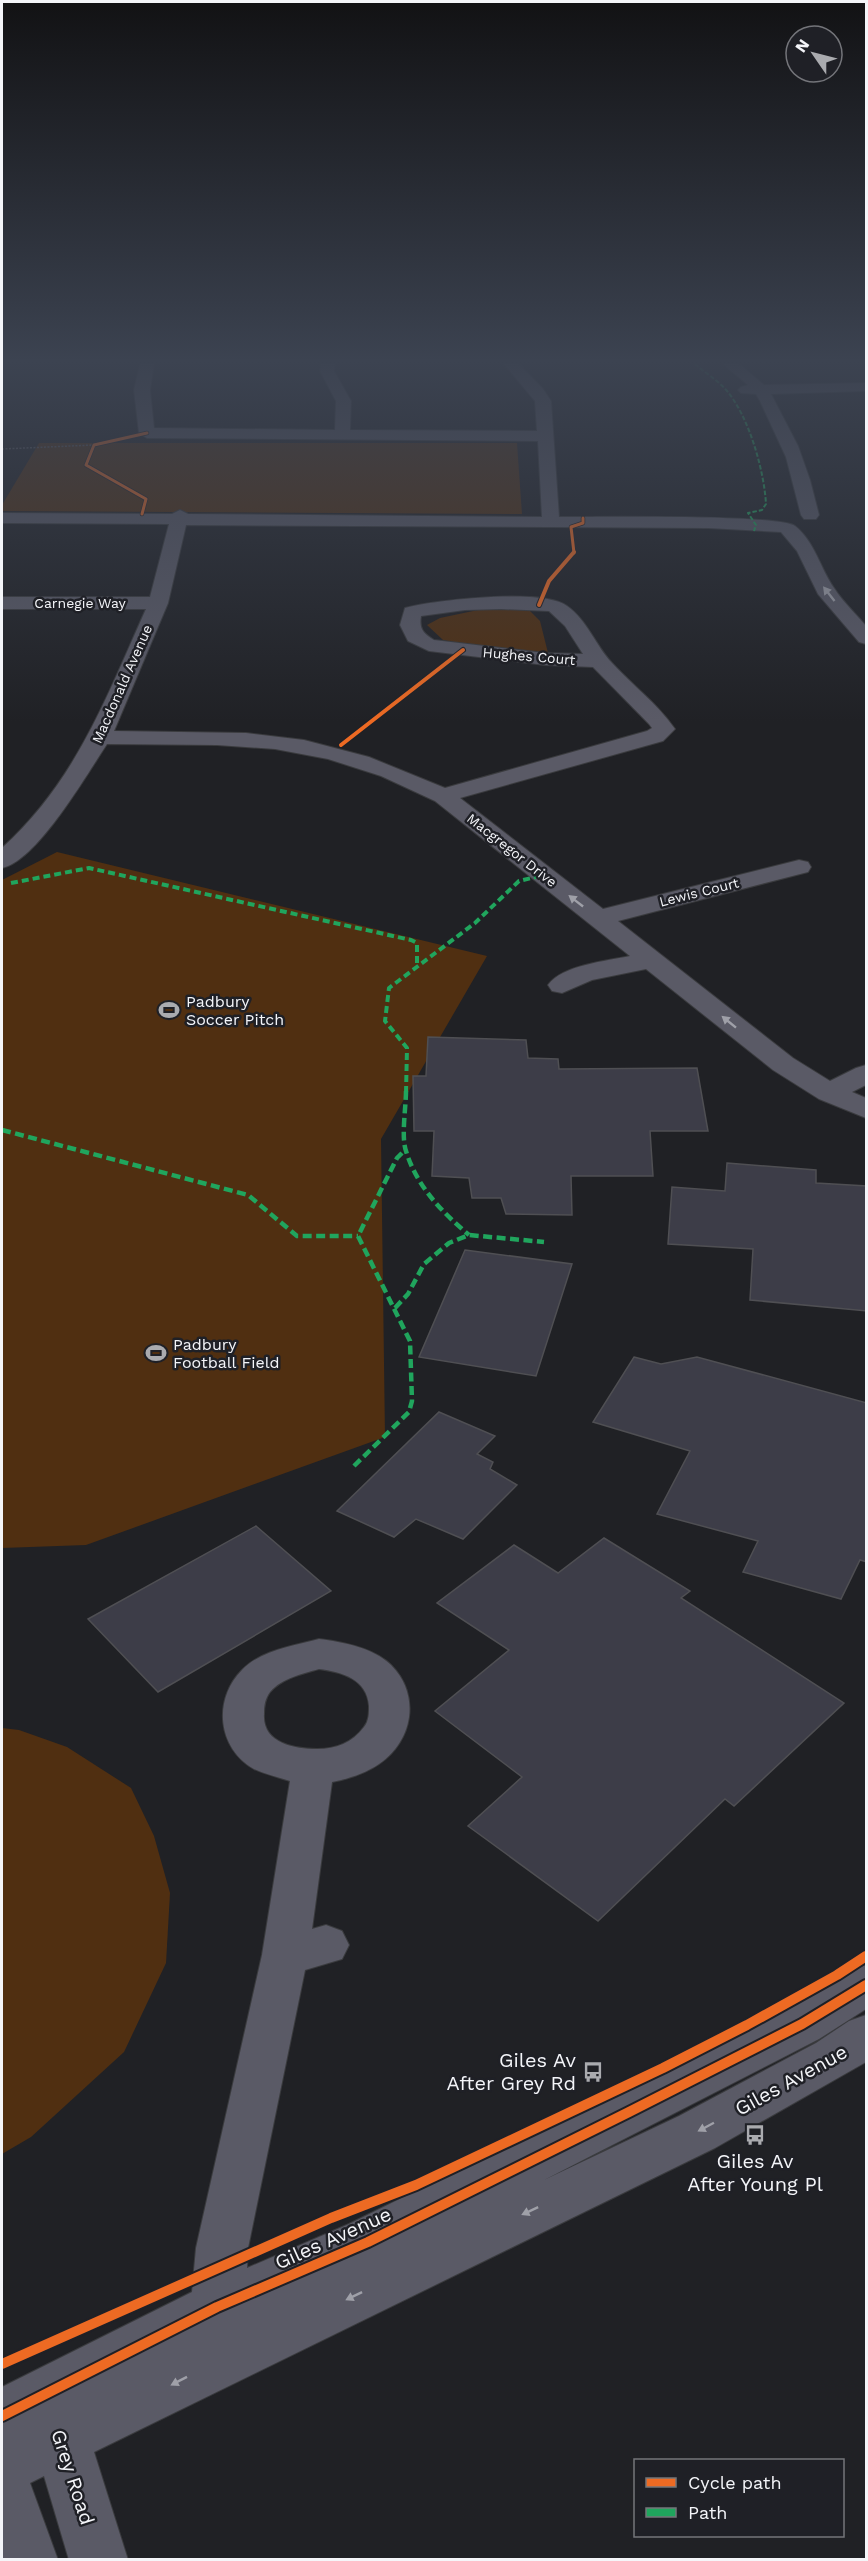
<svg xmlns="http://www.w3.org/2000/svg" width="868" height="2561" font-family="'Work Sans',sans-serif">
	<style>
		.green { fill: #502f11 }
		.building { fill: #3d3d48; stroke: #4f4f53; stroke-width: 1.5 }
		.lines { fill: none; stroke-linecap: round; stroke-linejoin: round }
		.minor-casing { stroke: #3a3b3e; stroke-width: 2 }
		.path { stroke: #5a5a61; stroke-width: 1.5; stroke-dasharray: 2 1.5; stroke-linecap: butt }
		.minor { fill: #5a5a66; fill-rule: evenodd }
		.quiet-far2 { stroke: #20a55d; stroke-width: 2; stroke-dasharray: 4.5 2; stroke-linecap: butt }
		.quiet-far1 { stroke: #20a55d; stroke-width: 4; stroke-dasharray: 7 4; stroke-linecap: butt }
		.quiet { stroke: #20a55d; stroke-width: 4.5; stroke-dasharray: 9 4.5; stroke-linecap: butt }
		.cycleway-far2-casing { stroke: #1f2026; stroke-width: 4.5 }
		.cycleway-far1-casing { stroke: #1f2026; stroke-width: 6 }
		.cycleway-casing { stroke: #1f2026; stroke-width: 14 }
		.cycleway-far2 { stroke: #ed6a23; stroke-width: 3 }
		.cycleway-far1 { stroke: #ed6a23; stroke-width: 4 }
		.cycleway { stroke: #ed6a23; stroke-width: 10 }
		.oneway { fill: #9fa0a8 }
		.labels { text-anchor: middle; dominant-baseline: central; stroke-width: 5; stroke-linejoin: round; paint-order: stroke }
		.far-street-label { font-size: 14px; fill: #f4f5f9; stroke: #1f2026 }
		.poi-label { font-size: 16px; fill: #f4f5f9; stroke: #1f2026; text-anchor: start }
		.near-poi-label { font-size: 20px; fill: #f4f5f9; stroke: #1f2026; text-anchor: end }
		.near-street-label { font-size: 20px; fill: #f4f5f9; stroke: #1f2026 }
	</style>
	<rect width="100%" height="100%" fill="#202125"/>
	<!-- green -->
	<g class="green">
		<path d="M39 443H517L522 514 2 511V505Z"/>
		<path d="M520 601 540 621 548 653 497 650 443 640 427 625 440 618Z"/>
		<path d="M57 852 487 956 381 1139 385 1437 86 1545 2 1548V880Z"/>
		<path d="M2 1728 19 1730 67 1747 131 1788 154 1836 170 1893 166 1963 124 2052 31 2137 2 2154Z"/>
	</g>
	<!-- building -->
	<g class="building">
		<path d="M428 1037 526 1040 528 1058 558 1059 559 1069 697 1068 708 1131H650L653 1176H571L572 1215 506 1214 501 1198H472L469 1178 432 1176 434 1131H414L413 1076H426Z"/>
		<path d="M727 1163 816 1170V1183L867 1186V1311L750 1300 753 1249 668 1244 672 1187 725 1191Z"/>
		<path d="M465 1250 572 1264 536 1376 419 1357Z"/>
		<path d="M634 1357 661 1364 697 1357 867 1403V1562L860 1560 841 1599 743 1572 758 1541 657 1514 690 1451 593 1422Z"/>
		<path d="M439 1412 495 1436 477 1454 493 1462 490 1469 517 1485 463 1539 416 1519 394 1537 337 1511Z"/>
		<path d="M256 1526 331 1591 158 1692 88 1619Z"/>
		<path d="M604 1538 690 1591 681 1598 844 1703 734 1806 725 1799 598 1921 468 1826 522 1777 435 1711 509 1650 437 1603 514 1545 558 1573Z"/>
	</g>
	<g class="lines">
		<!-- minor casing -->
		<g class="minor-casing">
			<g id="minor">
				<path d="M140 364H154L150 390 154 428 335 430 336 401 320 371 321 364H335L334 371 351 401 350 430 537 431 535 401 504 364H519L543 389 551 401 559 517C592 517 780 514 795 526 815 542 820 568 834 588 843 602 856 614 866 626V644L859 642 818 594 797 551 781 532 708 528 186 525 168 603 114 731 246 733 304 740 369 757 445 788 647 731 652 728 649 724 593 667 545 665 429 651 408 641 400 625 405 608C435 600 543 588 567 606 587 620 596 646 612 663 633 686 657 703 675 729L663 741 460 798 603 909 799 860 808 862 811 867 808 872 618 921 793 1058 830 1081 856 1068 866 1065V1085L852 1092 866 1098V1118L819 1099 773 1070 646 969 592 980 562 993 552 991 548 985C562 965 607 961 630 956L435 801 381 776 328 759 275 749 217 745 107 744C87 774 37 861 2 868V848C76 781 106 698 146 609H2V597H150L169 524 2 523V513L172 514 180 510 188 514 542 517 538 441 147 438 139 433 134 390ZM501 609 549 611 565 626 583 654 545 653 434 640C423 633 419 629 421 616L465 610Z"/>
				<path d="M723 364H739L764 385 866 383V391L771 394 798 446 810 480 819 515 816 519H804L801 515 786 457 760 401 756 394 741 393 738 390 741 387 748 385Z"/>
				<path d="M319 1639C343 1642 374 1648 391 1665 421 1695 413 1741 379 1764 366 1773 348 1779 332 1782L312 1929 326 1925 342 1931 349 1945 342 1959 305 1970 248 2248 247 2268 349 2224 785 2009 849 1971 866 1965V2009L819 2039 544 2180 679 2116 816 2043 849 2021 866 2015V2062L715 2148 94 2452 128 2560H69L44 2476 30 2483 58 2560H2V2387L192 2292 196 2248 262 1955 290 1781C278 1777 265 1774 254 1769 217 1748 213 1699 242 1670 261 1650 294 1646 319 1639ZM319 1669C342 1672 367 1679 369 1706 369 1713 369 1721 364 1727 352 1743 336 1749 317 1749 294 1749 262 1743 264 1714 264 1705 265 1699 270 1692 282 1678 302 1674 319 1669Z"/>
			</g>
		</g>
		<!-- path -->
		<path class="path" d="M2 449 94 445"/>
		<!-- minor -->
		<use href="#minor" class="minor"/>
		<!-- quiet-far2 -->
		<path class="quiet-far2" d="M695 364C705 373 718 380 727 391 749 417 764 470 766 504L762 510 748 513 756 525 754 531"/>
		<!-- quiet-far1 -->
		<g class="quiet-far1">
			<path d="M11 883 89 868 411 940 417 943V967"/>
			<path d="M406 1093 407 1048 385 1021 389 988 475 923 519 881 544 875"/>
		</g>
		<!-- quiet -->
		<g class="quiet">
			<path d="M406 1091C406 1107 401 1137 406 1151 417 1187 442 1212 469 1235"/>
			<path d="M2 1130 248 1195 297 1236H358"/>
			<path d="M395 1308 408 1294 424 1264 449 1243 469 1235 544 1242"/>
			<path d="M354 1466 409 1412 412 1401 410 1341 358 1236 397 1158 405 1150"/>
		</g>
		<!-- cycleway-far2 casing -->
		<g class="cycleway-far2-casing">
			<g id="cycleway-far2">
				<path d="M142 514 146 499 86 465 94 445 147 433"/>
				<path d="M574 553 571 527 583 523V518"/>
			</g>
		</g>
		<!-- cycleway-far1 casing -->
		<g class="cycleway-far1-casing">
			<g id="cycleway-far1">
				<path d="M539 605 549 581 574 552"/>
				<path d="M341 745 463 650"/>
			</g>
		</g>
		<!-- cycleway casing -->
		<g class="cycleway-casing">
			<g id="cycleway">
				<path d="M2 2364 331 2218 416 2185 663 2068 747 2025 837 1975 866 1956"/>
				<path d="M2 2416 217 2307 368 2242 629 2112 802 2024 866 1985"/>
			</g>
		</g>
		<!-- cycleway-far2 -->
		<use href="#cycleway-far2" class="cycleway-far2"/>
		<!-- cycleway-far1 -->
		<use href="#cycleway-far1" class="cycleway-far1"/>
		<!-- cycleway -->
		<use href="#cycleway" class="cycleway"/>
	</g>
	<!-- one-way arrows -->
	<defs><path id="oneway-solid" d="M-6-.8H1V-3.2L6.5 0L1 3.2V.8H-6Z" transform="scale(1.5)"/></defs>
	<g class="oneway">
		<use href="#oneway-solid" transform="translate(829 594) rotate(-128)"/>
		<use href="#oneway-solid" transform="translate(576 901) rotate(-142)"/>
		<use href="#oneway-solid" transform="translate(729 1022) rotate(-141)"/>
		<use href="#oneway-solid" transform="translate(706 2127) rotate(152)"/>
		<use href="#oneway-solid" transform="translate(530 2211) rotate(155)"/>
		<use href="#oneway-solid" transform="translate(354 2296) rotate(154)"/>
		<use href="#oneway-solid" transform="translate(179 2381) rotate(153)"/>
	</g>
	<!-- sky -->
	<linearGradient id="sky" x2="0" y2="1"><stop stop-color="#121214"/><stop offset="0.5" stop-color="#3c4351"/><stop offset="1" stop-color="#3c4351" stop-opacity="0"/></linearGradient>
	<rect width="868" height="722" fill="url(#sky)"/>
	<!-- icons -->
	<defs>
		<g id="stadium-bare" transform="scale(1.62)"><path d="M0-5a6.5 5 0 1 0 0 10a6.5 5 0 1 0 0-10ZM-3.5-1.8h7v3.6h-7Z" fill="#aaabaf" stroke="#1f2026" stroke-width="2.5" paint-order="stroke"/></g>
		<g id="bus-bare" transform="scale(1.62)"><path d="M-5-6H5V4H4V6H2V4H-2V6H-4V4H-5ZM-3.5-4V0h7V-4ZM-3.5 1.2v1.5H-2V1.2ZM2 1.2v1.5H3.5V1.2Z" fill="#aaabaf" stroke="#1f2026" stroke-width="2.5" paint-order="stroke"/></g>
	</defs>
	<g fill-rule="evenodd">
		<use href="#stadium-bare" x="169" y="1010"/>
		<use href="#stadium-bare" x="156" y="1353"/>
		<use href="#bus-bare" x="593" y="2072"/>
		<use href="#bus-bare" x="755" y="2135"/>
	</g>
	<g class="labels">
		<!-- far-street labels -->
		<g class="far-street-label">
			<text x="80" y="603">Carnegie Way</text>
			<text transform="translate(529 656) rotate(5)">Hughes Court</text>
			<text transform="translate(122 684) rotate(-66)">Macdonald Avenue</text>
			<text transform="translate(512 850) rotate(38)">Macgregor Drive</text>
			<text transform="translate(699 892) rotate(-14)">Lewis Court</text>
		</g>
		<!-- poi labels -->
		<g class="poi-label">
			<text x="186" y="1001">Padbury<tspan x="186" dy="18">Soccer Pitch</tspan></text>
			<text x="173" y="1344">Padbury<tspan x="173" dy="18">Football Field</tspan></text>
		</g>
		<!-- near-poi labels -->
		<g class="near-poi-label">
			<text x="576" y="2060">Giles Av<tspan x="576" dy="23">After Grey Rd</tspan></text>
			<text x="755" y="2161" text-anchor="middle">Giles Av<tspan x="755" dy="23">After Young Pl</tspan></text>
		</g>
		<!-- near-street labels -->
		<g class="near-street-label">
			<text transform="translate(791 2080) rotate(-29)">Giles Avenue</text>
			<text transform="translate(333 2238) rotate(-24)">Giles Avenue</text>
			<text transform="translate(73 2477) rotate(72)">Grey Road</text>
		</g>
	</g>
	<!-- border -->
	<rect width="868" height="2561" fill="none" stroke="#f4f5f9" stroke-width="6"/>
	<!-- legend -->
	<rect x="634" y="2459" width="210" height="78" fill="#1f2026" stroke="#74757a" stroke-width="1.5"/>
	<rect x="646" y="2478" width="30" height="9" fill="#ed6a23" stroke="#74757a" stroke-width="1.5"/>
	<text x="688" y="2489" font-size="18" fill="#f4f5f9">Cycle path</text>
	<rect x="646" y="2508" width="30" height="9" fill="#20a55d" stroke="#74757a" stroke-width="1.5"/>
	<text x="688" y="2519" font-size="18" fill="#f4f5f9">Path</text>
	<!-- north arrow -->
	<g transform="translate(814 54) rotate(305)"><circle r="28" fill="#1f2026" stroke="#74757a" stroke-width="1.5"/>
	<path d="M0-4.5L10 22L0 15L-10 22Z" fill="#aaabaf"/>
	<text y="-9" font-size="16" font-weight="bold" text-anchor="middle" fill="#f4f5f9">N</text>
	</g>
</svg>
